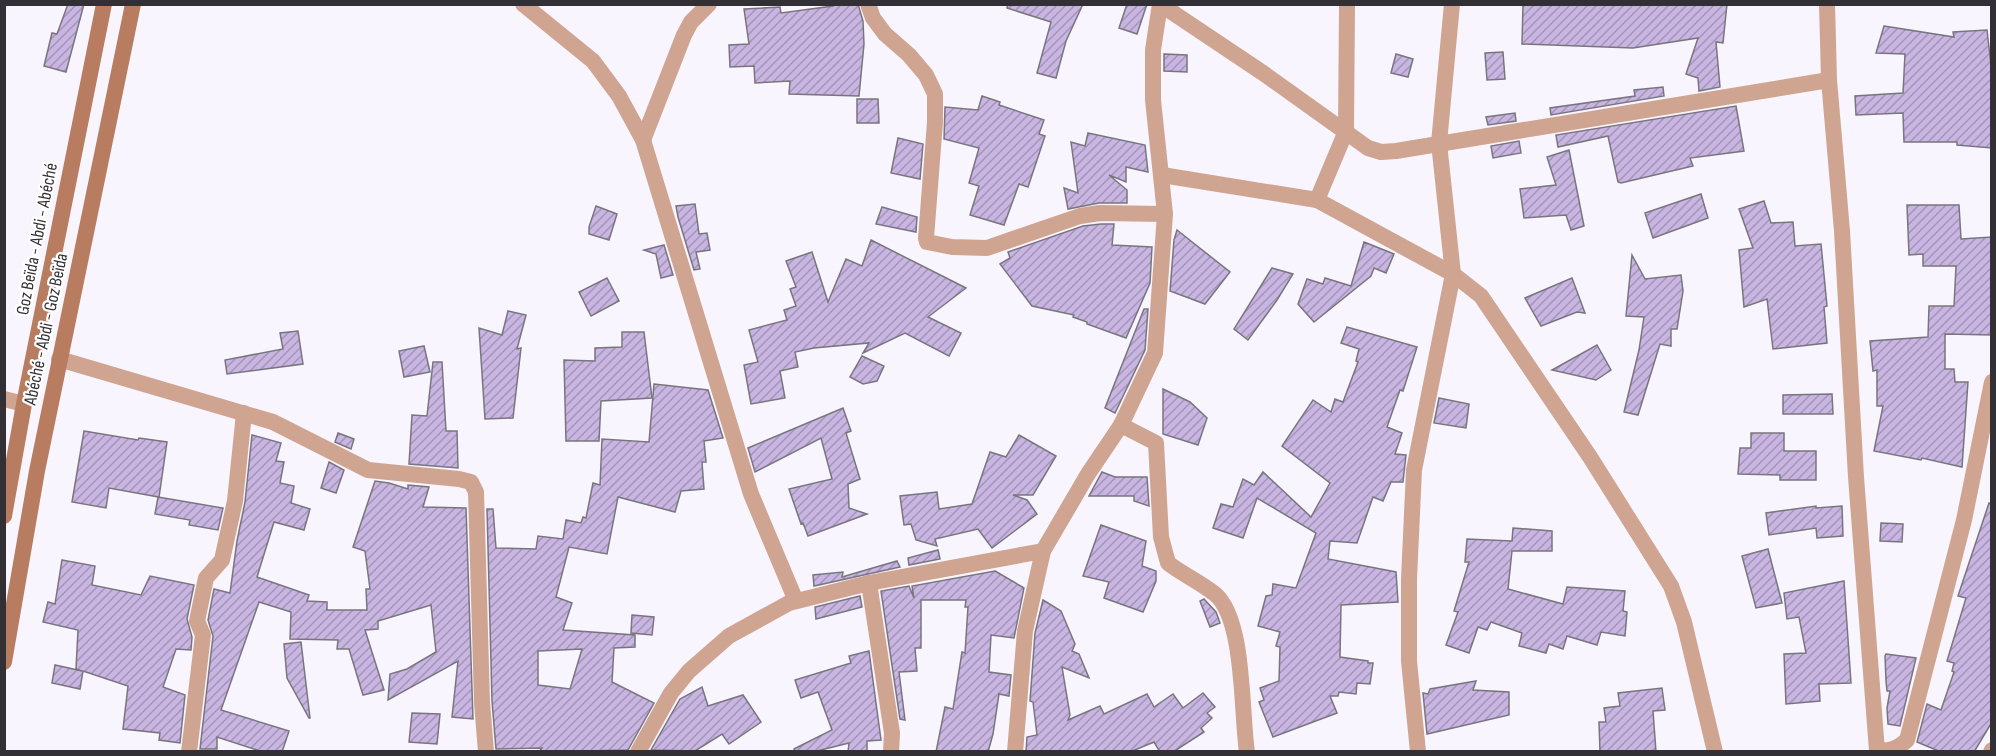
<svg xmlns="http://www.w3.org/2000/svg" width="1996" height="756" font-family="'Sofia Sans Condensed',sans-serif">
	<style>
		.building { fill: url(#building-hatch); stroke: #79757e; stroke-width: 1.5; fill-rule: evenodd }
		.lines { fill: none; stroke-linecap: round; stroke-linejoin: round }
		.minor { stroke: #cfa592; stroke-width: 16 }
		.secondary { stroke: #b87d60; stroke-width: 16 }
		.labels { text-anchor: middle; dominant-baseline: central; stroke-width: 4.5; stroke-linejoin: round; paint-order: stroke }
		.street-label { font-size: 18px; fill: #323034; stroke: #fff }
	</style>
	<defs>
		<pattern id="building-hatch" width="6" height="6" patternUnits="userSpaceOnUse" patternTransform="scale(1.5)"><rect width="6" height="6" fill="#c8b5e2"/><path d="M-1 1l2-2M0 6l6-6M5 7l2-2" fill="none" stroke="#a394b8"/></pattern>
	</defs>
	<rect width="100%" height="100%" fill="#f9f5ff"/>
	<!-- building -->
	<g class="building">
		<path d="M68 4H84L66 72 44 66 52 33 57 34Z"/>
		<path d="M833 4H858L863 21 864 44 859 96 789 94 790 81 755 83 754 66 730 67 729 45 749 44 744 9 780 7 781 13 833 6Z"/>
		<path d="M1008 4H1083L1066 41 1056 78 1037 73 1051 22 1007 8Z"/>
		<path d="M1127 4H1147L1137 34 1119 28Z"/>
		<path d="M1523 4H1727L1723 43 1716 42 1720 87 1699 91 1698 78 1686 74 1698 38 1633 48 1522 44Z"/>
		<path d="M1884 26 1954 37 1953 32 1987 30 1992 74V148L1957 145V142H1904L1903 113 1856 115 1855 96 1903 93 1905 54 1876 53Z"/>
		<path d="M1503 52 1505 79 1487 80 1485 53Z"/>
		<path d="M1164 54 1187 55V72L1164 71Z"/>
		<path d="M1396 54 1413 59 1408 77 1391 73Z"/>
		<path d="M1663 87 1664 96 1551 115 1550 108 1635 96 1634 90Z"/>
		<path d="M982 96 1000 102 999 105 1044 120 1039 134 1045 136 1028 187 1019 184 1004 225 970 215 979 186 969 183 979 148 944 139 945 107 978 110Z"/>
		<path d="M857 99H878L879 123H857Z"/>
		<path d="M1736 106 1744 151 1690 158 1693 166 1621 183 1618 182 1608 136 1558 147 1556 135Z"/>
		<path d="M1515 113 1516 121 1488 125 1486 117Z"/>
		<path d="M1088 133 1145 145 1148 172 1126 167V182L1109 175 1127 190V203H1099L1068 209 1064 188 1078 193 1071 142 1085 146Z"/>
		<path d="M898 138 923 144 920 179 891 173Z"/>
		<path d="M1519 141 1521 153 1493 158 1491 146Z"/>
		<path d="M1569 150 1584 226 1571 230 1566 215 1524 218 1520 189 1556 185 1547 157Z"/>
		<path d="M1701 194 1708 218 1653 238 1645 213Z"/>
		<path d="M1764 201 1771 223 1793 222 1795 246 1821 244 1827 306 1824 307 1827 343 1773 349 1767 299 1744 307 1739 250 1753 248 1739 209Z"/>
		<path d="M695 204 699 234 707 233 710 250 696 252 700 269 694 270 678 217 676 206Z"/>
		<path d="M1907 205H1959L1961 239 1992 237V335L1945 334V369H1954L1955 382H1968L1962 467 1922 458 1921 460 1874 451 1883 406H1877V370L1873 371 1870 341 1928 337 1929 306H1954L1956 266H1923V254L1909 255Z"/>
		<path d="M596 206 617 214 609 240 589 234V227Z"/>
		<path d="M882 207 917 217 916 232 876 224Z"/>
		<path d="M1101 224H1114L1112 245 1152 247 1150 283 1126 338 1087 324V322L1073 317 1074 315 1032 306 1000 264 1010 258 1008 252 1083 226Z"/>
		<path d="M1177 230 1230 272 1205 304 1170 291 1174 240Z"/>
		<path d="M871 240 966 288 928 317 961 333 949 356 905 333 863 353 869 343 814 348 795 352 798 367 780 371 785 398 751 404 744 365 758 362 749 330 787 320 784 310 796 306 790 289 796 287 786 261 812 252 828 302 846 259 862 266Z"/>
		<path d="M1364 242 1394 254 1386 273 1374 268 1371 276 1314 322 1298 304 1307 279 1323 284 1325 278 1351 286Z"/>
		<path d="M664 245 673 275 661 278 656 254 644 250Z"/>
		<path d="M1632 255 1645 279 1681 275 1683 291 1677 329H1671V346L1660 344 1638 415 1624 412 1639 350 1644 317 1626 316Z"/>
		<path d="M1272 268 1293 274 1277 300 1248 340 1234 329Z"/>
		<path d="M607 278 619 301 591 316 579 292Z"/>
		<path d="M1572 278 1585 313 1577 312 1541 326 1525 298Z"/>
		<path d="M1144 309H1148L1145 350 1115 413 1105 408Z"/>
		<path d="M508 311 526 315 517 349 521 348 513 418 485 419 479 328 502 335Z"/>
		<path d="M1347 327 1417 347 1403 391 1400 390 1387 427 1402 433 1395 454 1406 455 1403 482H1391L1383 501 1373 497 1357 543 1330 541 1328 559 1396 572 1398 602 1341 605 1340 657 1368 661V663H1373L1370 684 1357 683 1356 694 1339 692 1338 696H1330L1337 713 1273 737 1259 702 1264 700 1260 688 1279 681 1280 647 1276 646 1280 632 1258 626 1266 596 1272 595 1273 584 1296 588 1316 533 1257 498 1243 538 1213 528 1221 504 1233 507 1243 479 1254 485 1263 472 1311 517 1330 483 1282 446 1313 400 1331 412 1335 399 1343 402 1358 362 1356 361 1359 349 1341 343Z"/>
		<path d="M298 331 303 364 227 374 225 360 283 349 280 333Z"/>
		<path d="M622 332H644L652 398 601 401 599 441H566L564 360 595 361V348L622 347Z"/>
		<path d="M1597 345 1611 370 1596 380 1552 370Z"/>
		<path d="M424 346 430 372 404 377 399 351Z"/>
		<path d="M862 356 884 366 877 381 863 384 850 377Z"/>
		<path d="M433 362H442L446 431H457L458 468 409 464 412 415 427 416Z"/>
		<path d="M654 384 708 390 723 438 704 441 706 462H702L704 489 681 491 675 512 618 497 607 554 569 547 556 597 572 603 563 630 635 635V647L614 648 612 682 654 703 628 750 539 752 542 748 496 749 492 701 487 509H493L496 548 536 549 538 536 563 539 566 520 581 523 583 517 586 518 593 483 600 485 602 439 649 442ZM582 649 570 689 538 685V651Z"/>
		<path d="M1163 389 1190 402 1207 418 1198 445 1163 434Z"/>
		<path d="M1832 394 1833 414H1783V395Z"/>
		<path d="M1439 398 1469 404 1466 428 1434 423Z"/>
		<path d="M843 408 851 431 846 433 860 479 848 484 849 508 867 514 808 536 803 523 801 524 789 489 832 479 821 438 755 472 748 448Z"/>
		<path d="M84 431 138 440 139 438 167 442 159 497 109 488 106 508 72 502Z"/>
		<path d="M338 433 354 439 351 449 335 442Z"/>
		<path d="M1751 433H1784V451H1816V480H1780V475L1738 474 1740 448H1751Z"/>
		<path d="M252 435 281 443 276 461 284 462 280 483 294 486 291 503 310 509 304 530 274 522 257 577 309 595 307 601 327 602V610H367L366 589H370L365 551 353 547 375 481 389 483 408 489V485L429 487 423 507 466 508 473 719 452 717 458 661 388 700 390 674 407 669 436 652 431 605 378 621V629L365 630 384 690 363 695 349 649H337L338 640 290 639 291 612 259 602 221 710 289 731 282 752H263L217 737V749H200L213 636 208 620 214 589 230 593 237 541 245 502Z"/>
		<path d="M1019 435 1056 456 1033 495H1013L1027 500 1037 514 992 548 978 529 935 539 937 546 916 540 911 524 904 525 900 496 937 492 939 509 972 504 990 452 1006 457Z"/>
		<path d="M329 462 344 470 336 493 321 488Z"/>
		<path d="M1102 472 1115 477H1147L1149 506 1134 501V496H1089Z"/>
		<path d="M158 497 223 508 218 530 189 525 190 520 155 514Z"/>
		<path d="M1989 503 1992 504V722L1974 752H1941L1917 742 1927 704 1941 710 1954 672 1952 671 1954 663 1947 661 1966 598 1958 596Z"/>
		<path d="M1816 506V508L1842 506 1843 536 1817 538 1816 528 1769 535 1766 513Z"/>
		<path d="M1881 523 1903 524 1902 542 1880 541Z"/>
		<path d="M1101 525 1146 541 1142 566 1156 571V581L1143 612 1104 598 1109 582 1083 576Z"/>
		<path d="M1513 528 1552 531V551H1512L1508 589 1563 604 1567 587 1625 591 1623 611 1627 612 1625 636 1601 632 1597 645 1567 636 1563 649 1549 644 1546 653 1519 646 1522 633 1491 622 1487 630 1478 627 1469 653 1446 645 1458 612 1454 611 1469 562H1465L1467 539 1512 541Z"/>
		<path d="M1768 549 1782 603 1756 608 1742 556Z"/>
		<path d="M938 550 940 559 909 565 908 558Z"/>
		<path d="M62 560 95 566 92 585 141 595 150 576 194 585 187 619 192 637 191 650 176 649 163 687 185 695 180 743 159 740 160 733 123 729 128 686 83 671 80 689 52 683 55 665 82 671 76 669 78 630 43 622 48 602 55 604Z"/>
		<path d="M897 561 900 567 814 586 813 575 843 572 842 577Z"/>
		<path d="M995 571 1024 588 1014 638 991 635 989 672 1011 675 1009 696 999 694 993 734 988 752H936L945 707 953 709 962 652 965 653 968 607H965L966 600H921V648H915L917 671 899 672 905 720 900 719 881 591 909 586 914 598 912 586Z"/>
		<path d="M1844 581 1851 683 1819 684 1820 701 1786 704 1784 654 1806 653 1799 617 1787 619 1784 593Z"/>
		<path d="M860 596 862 607 816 619 815 607Z"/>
		<path d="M1204 599 1216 612 1220 623 1210 627 1200 601Z"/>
		<path d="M1043 600 1061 611 1075 644 1072 651 1079 654 1089 678 1062 667 1070 715 1068 720 1100 706 1104 714 1147 694 1154 707 1173 694 1183 708 1203 693 1215 707 1207 713 1212 718 1201 728 1204 732 1173 752H1160L1154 742 1130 752H1026L1027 737 1037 735 1033 702 1030 701 1035 633Z"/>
		<path d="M632 615 654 617 652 635 631 633Z"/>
		<path d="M301 642 310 718H309L287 678 284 644Z"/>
		<path d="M869 651 881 740 867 741V752H848L849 743 813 752H795L794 749 832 730 818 692 801 698 795 680 851 663 849 656Z"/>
		<path d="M1886 654 1916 658 1900 726 1888 724 1887 708 1890 691H1887L1886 681 1885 656Z"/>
		<path d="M1476 681 1473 690 1509 692V715L1427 734 1423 693 1428 694 1430 689Z"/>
		<path d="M702 687 708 706 743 695 761 722 729 744 722 734 695 751 651 750 680 699Z"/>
		<path d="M1662 688 1665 710 1653 711 1656 752H1600L1599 722H1606L1604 708 1620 706 1618 693Z"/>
		<path d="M412 713 440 714 437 744 409 742Z"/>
	</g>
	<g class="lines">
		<!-- minor -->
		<g class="minor">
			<path d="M523 4 593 61 619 96 643 140 751 494 796 601"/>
			<path d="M868 4 873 18 885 34 909 55 926 75 935 94V122L926 238 927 242 952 247 987 248 1080 216 1100 213 1165 214"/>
			<path d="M1160 4 1263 73 1368 148 1381 152 1396 151 1829 80"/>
			<path d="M1827 4 1829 80 1842 231 1856 477 1877 751C1890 751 1897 749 1907 740L1964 520 1992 382"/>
			<path d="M643 140 684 35 691 22 709 4"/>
			<path d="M1162 175 1317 200 1453 274 1481 296 1590 457 1671 586 1684 622 1715 752"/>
			<path d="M1317 200 1346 131 1347 4"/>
			<path d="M59 359 273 422 368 470 459 479 471 482 476 492 482 702 486 752"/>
			<path d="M4 399 24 404"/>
			<path d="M1121 425 1156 443 1161 537 1168 563C1182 574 1200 582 1215 594 1245 619 1241 713 1247 752"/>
			<path d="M869 583 892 733 891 752"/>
			<path d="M189 752 203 635 197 621 206 578 222 560 235 501 244 413"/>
			<path d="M638 752 671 693 689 671 729 636 789 603 869 583 1043 551"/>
			<path d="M1015 752 1025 631 1043 551 1088 474 1121 425 1155 353 1165 214 1153 100V50L1160 4"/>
			<path d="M1418 752 1409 661V579L1414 470 1453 274 1439 143 1452 4"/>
			<path d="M1991 752 1992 750"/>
		</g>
		<!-- secondary -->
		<g class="secondary">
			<path d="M4 516 24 404 104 4"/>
			<path d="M4 662 37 471 133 4"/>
		</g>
	</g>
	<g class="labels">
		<!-- street labels -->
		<g class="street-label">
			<text transform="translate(37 239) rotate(-79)">Goz Beïda - Abdi - Abéché</text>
			<text transform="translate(46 329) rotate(-78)">Abéché - Abdi - Goz Beïda</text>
		</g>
	</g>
	<!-- border -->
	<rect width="1996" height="756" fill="none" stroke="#323034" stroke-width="12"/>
</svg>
